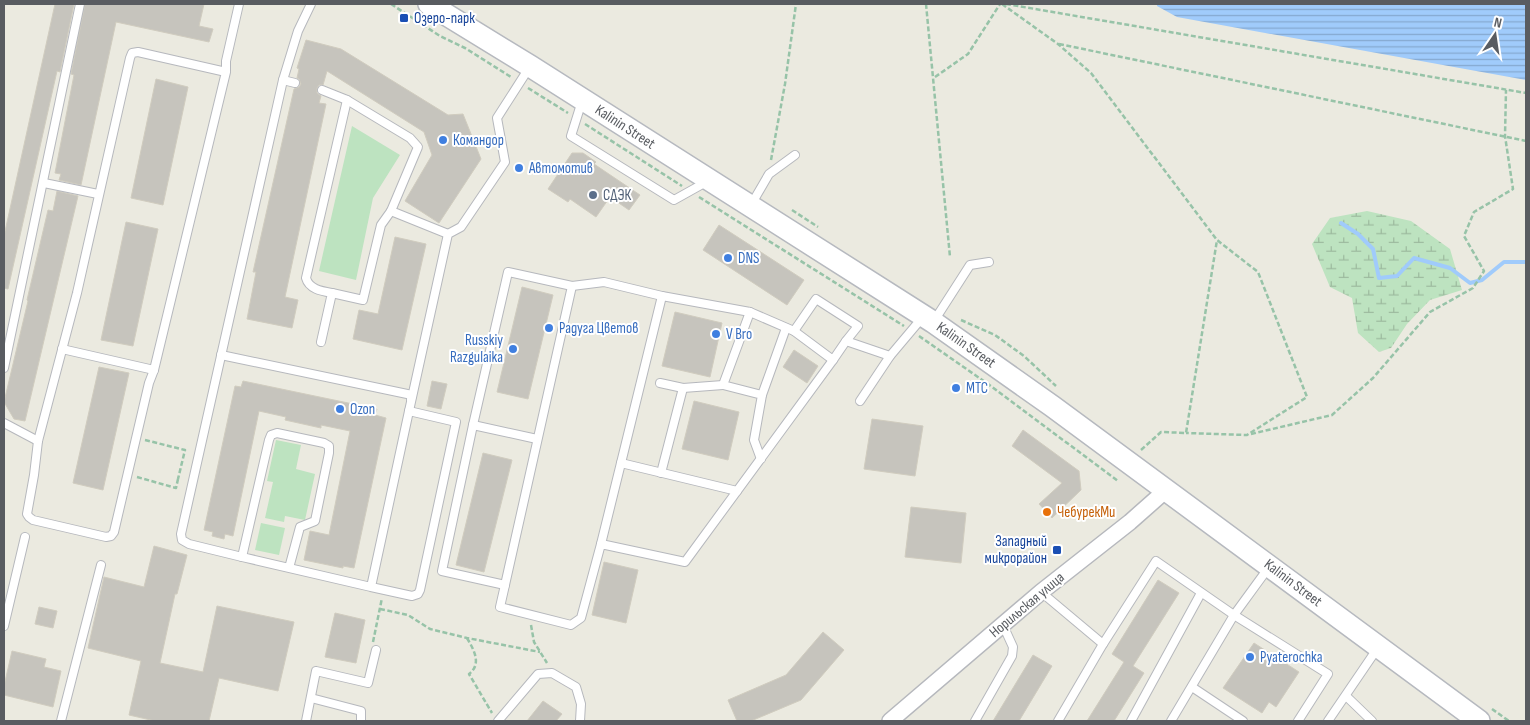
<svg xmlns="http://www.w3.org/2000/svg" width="1530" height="725" font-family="'Sofia Sans Condensed',sans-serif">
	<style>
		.green { fill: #bde3c0 }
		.wetland { fill: url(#wetland-marsh) }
		.water { fill: url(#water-rules) }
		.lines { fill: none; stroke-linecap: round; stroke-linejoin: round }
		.stream { stroke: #a0cbfb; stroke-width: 4 }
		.building { fill: #c6c4bd; stroke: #d0ccbf }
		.lane-casing { stroke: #b6b8bd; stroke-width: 10 }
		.street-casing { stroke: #b6b8bd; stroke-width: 18 }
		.secondary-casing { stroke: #b6b9bf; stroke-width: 24 }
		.path { stroke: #97c3a8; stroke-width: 2.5; stroke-dasharray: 5 2.5; stroke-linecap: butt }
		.lane { stroke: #fff; stroke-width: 8 }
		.street { stroke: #fff; stroke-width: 15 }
		.secondary { stroke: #fff; stroke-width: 21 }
		.transit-dot { fill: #1a4fb4; stroke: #fff; stroke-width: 2 }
		.shop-dot { fill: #3f7fe0; stroke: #fff; stroke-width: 2 }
		.service-dot { fill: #5c6f8a; stroke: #fff; stroke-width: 2 }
		.food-dot { fill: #e8710a; stroke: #fff; stroke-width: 2 }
		.labels { text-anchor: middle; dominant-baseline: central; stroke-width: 4; stroke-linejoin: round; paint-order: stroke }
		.transit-label { font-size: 15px; fill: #164399; stroke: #fff; text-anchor: start }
		.street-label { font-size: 15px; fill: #595c61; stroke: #fff }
		.shop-label { font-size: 15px; fill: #366cbe; stroke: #fff; text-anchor: start }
		.service-label { font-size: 15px; fill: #4e5e75; stroke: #fff; text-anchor: start }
		.food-label { font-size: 15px; fill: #c56008; stroke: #fff; text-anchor: start }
	</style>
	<defs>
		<pattern id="wetland-marsh" width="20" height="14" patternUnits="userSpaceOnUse" patternTransform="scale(1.25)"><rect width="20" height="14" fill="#bde3c0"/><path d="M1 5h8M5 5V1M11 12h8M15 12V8" fill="none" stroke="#9dbb9f"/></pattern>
		<pattern id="water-rules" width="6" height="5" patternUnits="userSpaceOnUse" patternTransform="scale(1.25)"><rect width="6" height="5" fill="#a0cbfb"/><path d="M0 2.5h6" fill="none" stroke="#85a8cf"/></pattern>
	</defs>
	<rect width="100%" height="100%" fill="#ebeae0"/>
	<!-- green -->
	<g class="green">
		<path d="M352 126 400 155 373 198 356 280 319 271Z"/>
		<path d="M276 440 301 445 296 469 315 474 305 520 285 516 284 522 265 518 273 482 267 481Z"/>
		<path d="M261 523 285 528 279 555 255 550Z"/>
	</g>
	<!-- wetland -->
	<path class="wetland" d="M1367 211 1411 221 1450 249 1462 290 1430 300 1407 324 1391 348 1379 352 1358 333 1352 298 1330 287 1312 244 1330 218Z"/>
	<!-- water -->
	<path class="water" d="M1157 4H1526V80L1177 17 1157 6Z"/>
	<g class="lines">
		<!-- stream -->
		<path class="stream" d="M1341 223 1358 234 1373 249 1379 278 1397 276 1414 258 1450 268 1470 283 1482 280 1504 262H1526"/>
	</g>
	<!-- building -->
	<g class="building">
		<path d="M55 4H74L60 72 57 71 8 289 4 288V236Z"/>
		<path d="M85 4H204L199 26 213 29 209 42 116 22 81 185 59 180 61 174 55 173 74 75 71 74Z"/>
		<path d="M306 40 341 49 448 115 463 114 481 159 439 223 405 201 432 155 424 132 327 71 323 85H319L317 88V93L321 96 319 103 326 104 285 297 298 300 292 328 247 319 256 272H253L294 89 299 87 301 84 299 79 297 78 299 69 297 68Z"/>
		<path d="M156 79 188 87 163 205 131 198Z"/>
		<path d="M572 153H583L596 162 594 164 640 195 629 210 610 197 596 217 570 199 568 202 548 189Z"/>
		<path d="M57 191 78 196 25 421 14 419 4 402 28 301 27 300 48 210 53 211Z"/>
		<path d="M126 222 158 229 133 346 101 340Z"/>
		<path d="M719 225 804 280 787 305 703 250Z"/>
		<path d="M395 237 426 244 402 350 353 339 359 310 378 314Z"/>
		<path d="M522 287 553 295 528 399 497 392Z"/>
		<path d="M675 312 722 323 710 377 662 366Z"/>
		<path d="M794 350 818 366 807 383 783 367Z"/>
		<path d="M99 367 129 373 103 490 73 483Z"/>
		<path d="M243 381 377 409 375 415 386 418 354 568 343 566V568L304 560 310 531 329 535 350 431 321 425V428L285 420 286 417 259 411 233 536 225 534 224 539 212 536 213 532 204 530 235 386 241 387Z"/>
		<path d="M432 381 447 384 441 409 427 406Z"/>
		<path d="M694 401 739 412 728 460 682 449Z"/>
		<path d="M872 419 923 426 915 476 864 469Z"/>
		<path d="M1023 430 1079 471 1081 490 1052 518 1039 504 1062 483 1012 446Z"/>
		<path d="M483 453 512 460 484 572 456 565Z"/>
		<path d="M911 507 966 513 961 563 905 557Z"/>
		<path d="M154 546 187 555 177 594H175L160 663 203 672 217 606 294 622 278 691 219 678 209 721H155L129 715 141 661 88 648 104 577 144 587Z"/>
		<path d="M604 562 638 570 626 623 592 615Z"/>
		<path d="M1158 580 1179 593 1133 666 1144 673 1114 721H1087L1124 662 1112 654Z"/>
		<path d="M39 607 57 611 53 628 35 624Z"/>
		<path d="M335 613 365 620 356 663 325 657Z"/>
		<path d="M823 632 844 650 801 700 751 721H737L728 700 786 675Z"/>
		<path d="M1254 643 1299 672 1276 707 1269 702 1262 713 1223 688Z"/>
		<path d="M12 651 46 659 44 667 61 671 53 707 4 695V686Z"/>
		<path d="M1033 655 1052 666 1019 721H993Z"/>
		<path d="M543 701 562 714 556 721H527Z"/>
	</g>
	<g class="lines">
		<!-- lane casing -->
		<g class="lane-casing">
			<g id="lane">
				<path d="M226 72 138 52 132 53 130 58 77 293 38 441 34 475 27 514 29 517 33 520 106 537 111 536 114 532 149 383 154 370 226 72V61L239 4"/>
				<path d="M283 80 295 83"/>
				<path d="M347 100 410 138 418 147 391 211 448 234"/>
				<path d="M582 101 571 136 674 200 708 181"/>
				<path d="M44 183 98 194"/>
				<path d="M751 205 769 174 795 155"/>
				<path d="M508 272 572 286 505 585 442 571 473 425Z"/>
				<path d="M572 286 604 282 662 296"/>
				<path d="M332 293 363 300 381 225 391 211"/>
				<path d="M750 312 723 385 762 395 754 440 761 459"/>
				<path d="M934 321 970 265 989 262"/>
				<path d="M794 331 816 299 858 326 846 341"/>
				<path d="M321 342 332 293C321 291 309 289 306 278L347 100 322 90"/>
				<path d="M62 349 154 370"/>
				<path d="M221 355 412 395 411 399"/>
				<path d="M4 368 80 4"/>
				<path d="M660 383 683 388 723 385"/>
				<path d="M762 395 786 328"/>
				<path d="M860 401 890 356 922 318"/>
				<path d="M409 411 448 234 461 227 505 162 497 118 529 68"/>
				<path d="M4 423 38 441"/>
				<path d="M473 425 537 439"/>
				<path d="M661 473 683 388"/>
				<path d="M737 491 621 463 662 296 750 312 794 331 833 360 846 341 890 356"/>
				<path d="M601 544 621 463"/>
				<path d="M242 557 189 544 182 540 181 534 283 80 298 31 311 4"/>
				<path d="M289 568 300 527 315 521 329 453V446L324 443 277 433 271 435 269 440 242 557 371 587 409 411 456 422 420 590 418 594 412 596 371 587"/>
				<path d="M505 585 500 607 571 625 581 618 601 544 685 562 833 360"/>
				<path d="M1041 592 1103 644"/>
				<path d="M4 626 25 537"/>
				<path d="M1192 687 1243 721"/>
				<path d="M1346 696 1372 721"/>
				<path d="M311 698 361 711V721"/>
				<path d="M61 721 101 565"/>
				<path d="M306 721 316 671 368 683 376 650"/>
				<path d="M498 721 538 674 552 673 576 687 581 704 580 721"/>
				<path d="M975 721 1012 656 1013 647 1003 625"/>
				<path d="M1058 721 1103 644 1156 561 1234 615 1328 674 1298 721"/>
				<path d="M1131 721 1201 593"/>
				<path d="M1171 721 1234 615 1269 567"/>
				<path d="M1328 721 1377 649"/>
			</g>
		</g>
		<!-- street casing -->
		<g class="street-casing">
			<path id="street" d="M890 721 1041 592 1130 522 1165 491"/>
		</g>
		<!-- secondary casing -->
		<g class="secondary-casing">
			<path id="secondary" d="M429 4 530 66 933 322 1052 406 1479 721"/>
		</g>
		<!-- path -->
		<g class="path">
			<path d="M391 4 440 36 465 48 511 77"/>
			<path d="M926 4 950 257"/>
			<path d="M1002 4 1058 44 1091 73 1217 240 1258 272 1307 397 1247 435 1186 433"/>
			<path d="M1006 4 1526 93"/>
			<path d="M1059 44 1526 141"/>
			<path d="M935 77 968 54 1000 4"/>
			<path d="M528 88 568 113"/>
			<path d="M585 124 682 186"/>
			<path d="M771 160 785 84 796 4"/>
			<path d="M699 197 904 326"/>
			<path d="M792 210 818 227"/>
			<path d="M961 320 995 335 1024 356 1056 386"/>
			<path d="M919 336 988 384 1118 481"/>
			<path d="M1251 434 1332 415 1373 378 1430 312 1473 288 1484 271 1464 236 1474 212 1513 189 1505 136 1506 90"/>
			<path d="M145 440 185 450 178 479"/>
			<path d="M1141 450 1161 432 1186 433 1217 240"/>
			<path d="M137 477 176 488 178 479"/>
			<path d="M380 609 408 615 430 629 467 638 540 652"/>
			<path d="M531 625 534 642 547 663"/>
			<path d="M467 638C474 650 482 664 469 674L492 713"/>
			<path d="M373 642 382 598"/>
			<path d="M1492 709 1509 721"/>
		</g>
		<!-- lane -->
		<use href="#lane" class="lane"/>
		<!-- street -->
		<use href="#street" class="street"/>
		<!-- secondary -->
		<use href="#secondary" class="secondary"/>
	</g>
	<!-- markers -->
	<g class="transit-dot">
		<rect x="399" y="13" width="10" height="10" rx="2.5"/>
		<rect x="1052" y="545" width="10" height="10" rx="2.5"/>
	</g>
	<g class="shop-dot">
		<circle cx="443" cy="140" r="5"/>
		<circle cx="519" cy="168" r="5"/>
		<circle cx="728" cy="258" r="5"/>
		<circle cx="549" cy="328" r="5"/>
		<circle cx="716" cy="334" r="5"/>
		<circle cx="513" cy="349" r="5"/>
		<circle cx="956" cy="388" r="5"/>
		<circle cx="340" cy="409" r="5"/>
		<circle cx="1250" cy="657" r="5"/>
	</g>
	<circle class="service-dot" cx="593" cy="195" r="5"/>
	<circle class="food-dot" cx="1047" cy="512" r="5"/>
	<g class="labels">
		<!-- transit labels -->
		<g class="transit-label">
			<text x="414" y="18">Озеро-парк</text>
			<text x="1047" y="541" text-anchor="end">Западный<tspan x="1047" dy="17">микрорайон</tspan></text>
		</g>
		<!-- street labels -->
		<g class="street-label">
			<text transform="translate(625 127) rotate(33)">Kalinin Street</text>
			<text transform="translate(966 345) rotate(35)">Kalinin Street</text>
			<text transform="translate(1293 583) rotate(37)">Kalinin Street</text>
			<text transform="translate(1027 605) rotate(-40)">Норильская улица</text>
		</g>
		<!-- shop labels -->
		<g class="shop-label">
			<text x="453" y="140">Командор</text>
			<text x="529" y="168">Автомотив</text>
			<text x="738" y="258">DNS</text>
			<text x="559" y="328">Радуга Цветов</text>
			<text x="726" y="334">V Bro</text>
			<text x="503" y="340" text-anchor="end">Russkiy<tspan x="503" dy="17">Razgulaika</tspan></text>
			<text x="966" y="388">МТС</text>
			<text x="350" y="409">Ozon</text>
			<text x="1260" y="657">Pyaterochka</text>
		</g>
		<!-- service labels -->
		<g class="service-label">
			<text x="603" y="195">СДЭК</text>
		</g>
		<!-- food labels -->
		<g class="food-label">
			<text x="1057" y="512">ЧебурекМи</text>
		</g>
	</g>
	<!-- border -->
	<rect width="1530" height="725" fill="none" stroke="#595c61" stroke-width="10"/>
	<!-- north arrow -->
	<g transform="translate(1495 35) rotate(13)" stroke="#ffffff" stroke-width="4" paint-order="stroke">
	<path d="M0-4L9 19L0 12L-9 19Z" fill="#595c61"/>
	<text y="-8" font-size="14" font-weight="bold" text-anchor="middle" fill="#595c61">N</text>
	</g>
</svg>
